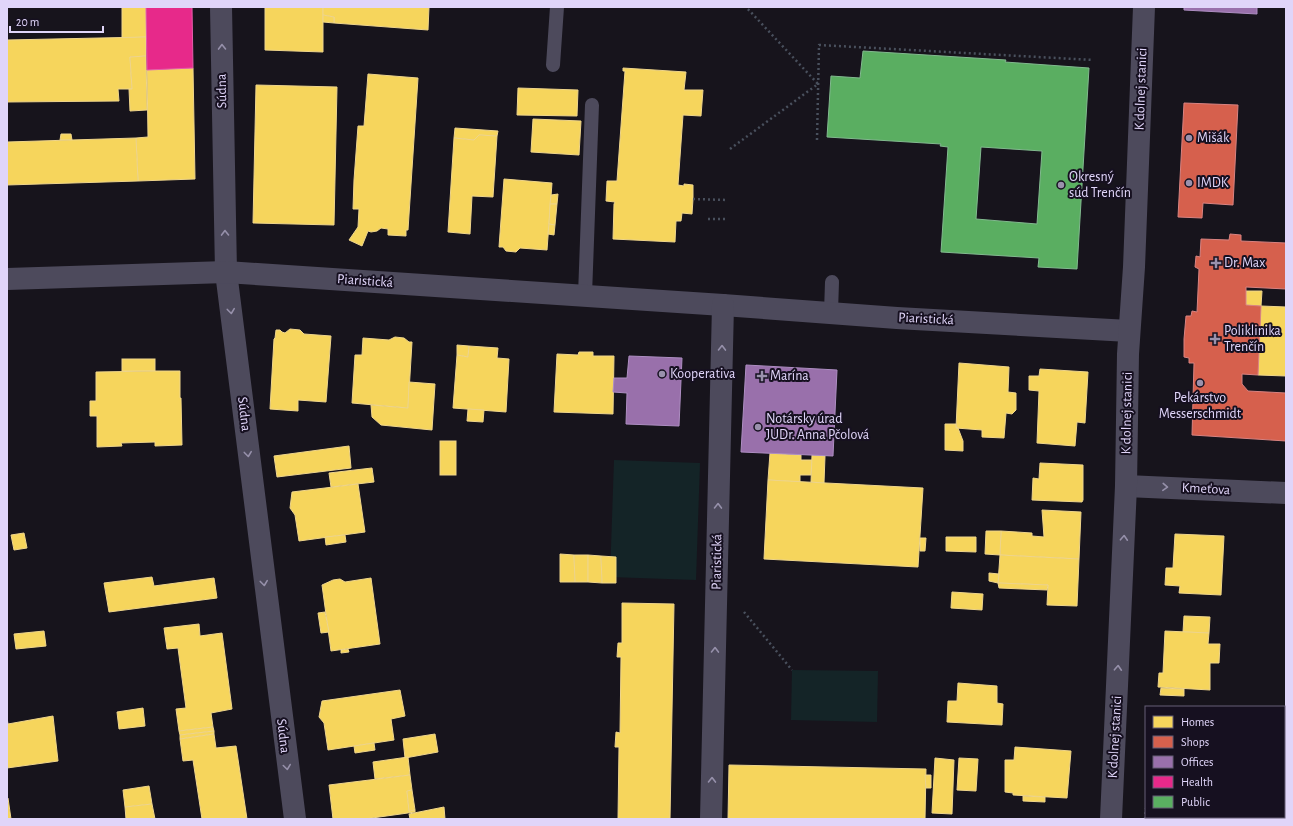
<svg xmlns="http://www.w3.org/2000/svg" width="1293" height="826" font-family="'Alegreya Sans',sans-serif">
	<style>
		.green { fill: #142427 }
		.homes { fill: #f6d55c; stroke: #efd58b }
		.shops { fill: #d6604d; stroke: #d98381 }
		.offices { fill: #9970ab; stroke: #ae8ec2 }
		.health { fill: #e7298a; stroke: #e55dab }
		.public { fill: #5aae61; stroke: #82ba8f; fill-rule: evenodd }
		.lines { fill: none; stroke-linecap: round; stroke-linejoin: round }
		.path { stroke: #49505d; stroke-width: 2.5; stroke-dasharray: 2 3; stroke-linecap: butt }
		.service { stroke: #4d4a5c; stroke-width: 14 }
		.minor { stroke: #4d4a5c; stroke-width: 22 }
		.oneway { stroke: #9690aa }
		.poi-dot { fill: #9a91ac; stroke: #161020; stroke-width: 1.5 }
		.labels { text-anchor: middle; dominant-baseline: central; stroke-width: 4; stroke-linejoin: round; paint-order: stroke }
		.street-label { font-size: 14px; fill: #e0d5f9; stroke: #161020 }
		.poi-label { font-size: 14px; fill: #e0d5f9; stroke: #161020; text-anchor: start }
	</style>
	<rect width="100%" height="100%" fill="#17141c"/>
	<!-- green -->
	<g class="green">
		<path d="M614 460 700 463 696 580 610 577Z"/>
		<path d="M792 670 878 671 877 722 791 720Z"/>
	</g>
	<!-- homes -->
	<g class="homes">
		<path d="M122 7H146V37L122 38Z"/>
		<path d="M265 7H323V52L265 50Z"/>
		<path d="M323 7H429L428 30 334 23V17L323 15Z"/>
		<path d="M323 15 334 17V23L323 22Z"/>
		<path d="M146 37V56L130 57 132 89H118L119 101 7 102V40Z"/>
		<path d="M146 56 147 110 130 111 129 89H132L130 57Z"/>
		<path d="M193 68 195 179 138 181 136 138 148 137 147 70Z"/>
		<path d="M623 68 686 72 684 90H703L701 116 683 115 678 185 684 186V184L693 185V199L692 214 682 213 681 221H676L675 242 613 239 614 204 615 202 606 201 607 181H617L625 71H623Z"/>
		<path d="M368 74 418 78 408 230H406V236L388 235V229L381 228 377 231 371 232 368 231 362 246 349 240 358 227 359 209H353L354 180 358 126H364Z"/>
		<path d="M256 85 337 87 334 225 253 223Z"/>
		<path d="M518 88 578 90 577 116 517 115Z"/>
		<path d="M533 119 581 121 579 155 531 152Z"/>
		<path d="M455 128 498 131 497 136 479 135 474 140 454 138Z"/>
		<path d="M61 134H71L72 140H60Z"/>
		<path d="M479 135 497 136 493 197 472 196 470 234 448 232 454 138 474 140Z"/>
		<path d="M136 138 138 181 7 185V142Z"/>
		<path d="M504 179 552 183 547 250 520 248 516 252 506 251 503 247H499Z"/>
		<path d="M558 194 557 204H550L551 195Z"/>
		<path d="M550 204H557L555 225 549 224Z"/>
		<path d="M549 224 555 225 554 235 548 234Z"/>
		<path d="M1246 291H1262L1261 306 1246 305Z"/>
		<path d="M1261 306 1286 307V376L1258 375Z"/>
		<path d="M290 329 300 330 304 334 331 336 326 402 298 400V411L270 409 274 339 275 338 276 330H280L282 332 285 333Z"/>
		<path d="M395 337 404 338 409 342H412L408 408 352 403 355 355H362L363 338 389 340Z"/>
		<path d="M457 345 469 346 468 357 457 355Z"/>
		<path d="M469 346 498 348 497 358 509 359 506 412 453 408 457 355 468 357Z"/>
		<path d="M579 352H593V356H614L613 414 554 412 557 354 578 355Z"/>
		<rect x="122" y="359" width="33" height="12"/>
		<path d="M959 363 1009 367 1008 392 1016 393V410L1012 414 1006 413 1004 438 982 437V430L956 428Z"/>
		<path d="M1040 369 1088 372 1085 423 1077 422 1075 446 1037 443 1039 391 1029 390V376H1039Z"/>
		<path d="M155 371H180V398H181L182 445 155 446V442L121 443 122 446 97 447V416H90V401H96V372Z"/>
		<path d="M409 382 435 384 432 430 381 425 372 417 371 405 408 408Z"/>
		<path d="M468 409 484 410 483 422 467 421Z"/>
		<path d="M945 424H956V428H958L963 441V451L945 450Z"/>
		<rect x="440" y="441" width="16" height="34"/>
		<path d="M349 446 351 468 277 477 274 456Z"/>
		<path d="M770 453 801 455V460H812L811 475H800V482L768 480Z"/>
		<path d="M812 455 825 456 824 483 811 482Z"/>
		<path d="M1040 463 1083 465V500L1082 502 1032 500 1033 478 1039 479Z"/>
		<path d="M372 468 374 482 331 487 329 473Z"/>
		<path d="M768 480 923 488 918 567 764 559Z"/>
		<path d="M358 484 365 532 299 541 295 515 290 508 292 492Z"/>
		<path d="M1042 510 1081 512 1079 559 1000 555 1001 531 1032 533V536L1044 537Z"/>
		<path d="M986 531H1001L1000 555 985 554Z"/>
		<path d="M24 533 27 548 14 550 11 535Z"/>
		<path d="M1175 534 1224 536 1221 595 1179 593 1180 586 1165 585 1166 568H1173Z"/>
		<path d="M345 535 346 542 326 545 325 537Z"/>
		<path d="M946 537H976V552L946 551Z"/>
		<path d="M920 538H926L925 551H920Z"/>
		<path d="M560 554 574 555 575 582H560Z"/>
		<path d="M574 555H588V582H575Z"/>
		<path d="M588 555 601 556 602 583 588 582Z"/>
		<path d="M1000 555 1079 559 1077 606 1047 605 1048 585 998 583Z"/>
		<path d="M601 556 616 557V583H602Z"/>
		<path d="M989 573 999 574 998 583 989 581Z"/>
		<path d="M152 577 154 586 214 578 217 598 109 612 104 583Z"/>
		<path d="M371 578 380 644 331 651 322 585 333 580 340 579 345 582Z"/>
		<path d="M998 583 1048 585 1047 590 999 588Z"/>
		<path d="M952 592 983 594 982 610 951 608Z"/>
		<path d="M622 603 674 604 670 819H618L619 747H615L616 732 620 733 621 657H617L618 643H622Z"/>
		<path d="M325 612 329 632 321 633 318 613Z"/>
		<path d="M1184 616 1210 617 1209 633 1183 632Z"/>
		<path d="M199 624 200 636 222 633 232 709 211 713 213 727 179 731 176 709 186 708 178 648 167 649 164 628Z"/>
		<path d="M44 631 46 646 16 649 14 634Z"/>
		<path d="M1165 631 1209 633 1208 644H1220L1219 663H1210V690L1158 687 1159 673H1163Z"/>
		<path d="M348 649 349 652 341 653V650Z"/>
		<path d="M958 683 997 686V703L1003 704 1002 725 947 722 948 701H957Z"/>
		<path d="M1161 688 1184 689V696L1160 695Z"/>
		<path d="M400 690 405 716 391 719 394 740 328 750 324 723 319 717 322 701Z"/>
		<path d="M143 708 145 726 119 729 117 712Z"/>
		<path d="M53 716 58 761 7 768V718L8 724Z"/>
		<path d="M213 727 214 731 180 735 179 731Z"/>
		<path d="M214 731V734L180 739V735Z"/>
		<path d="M214 734 216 748 236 746 247 819H202L193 760 183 761 180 739Z"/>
		<path d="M435 734 438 752 405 758 403 739Z"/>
		<path d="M374 743 375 750 355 753 354 746Z"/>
		<path d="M1015 747 1071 751 1067 798 1013 795V793L1005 792V760H1014Z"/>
		<path d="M408 757 410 775 375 779 373 762Z"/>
		<path d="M935 758 954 760 952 814 932 813Z"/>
		<path d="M959 758 978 759 976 791 957 790Z"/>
		<path d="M729 765 926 769 925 819H728Z"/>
		<path d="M410 775 412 790 407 791 409 811 415 810V812L365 819H333L329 785Z"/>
		<path d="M925 775H931V788H926Z"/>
		<path d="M149 786 152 804 125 807 123 790Z"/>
		<path d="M412 790 415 810 409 811 407 791Z"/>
		<path d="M1023 796 1045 797V802L1023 801Z"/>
		<path d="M7 798H8L11 819H7Z"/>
		<path d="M152 804 155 819H126L125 807Z"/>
		<path d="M444 807 445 819H410L409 814Z"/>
	</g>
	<!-- shops -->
	<g class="shops">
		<path d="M1184 103 1238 105 1233 205 1203 203 1202 218 1178 217Z"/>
		<path d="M1230 234 1241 235V241L1286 243V289L1246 287V305L1261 306 1258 375 1242 374V384L1248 391 1286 393V441L1192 435 1194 363H1189V358L1184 357V339L1186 316H1191L1192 311 1197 312 1199 269 1195 267 1196 256 1200 257 1201 239 1229 240Z"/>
	</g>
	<!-- offices -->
	<g class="offices">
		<path d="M1184 7H1257V14L1184 10Z"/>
		<path d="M629 356 682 358 679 426 626 424 627 393 613 392 614 378H627Z"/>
		<path d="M746 365 837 370 833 456 741 452Z"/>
	</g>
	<!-- health -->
	<path class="health" d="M146 7H192L193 68 147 70Z"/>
	<!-- public -->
	<path class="public" d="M863 51 1006 60 1005 62 1089 68 1077 269 1038 267 1039 258 941 252 948 147 940 146 941 144 827 137 831 76 860 78ZM981 147 1042 151 1037 224 976 219Z"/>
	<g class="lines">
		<!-- path -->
		<g class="path">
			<path d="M817 140 819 45 1093 60"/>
			<path d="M730 149 818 84 746 7"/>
			<path d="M693 199 728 200"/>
			<path d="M708 219H727"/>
			<path d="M744 612 792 670"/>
			<path d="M1145 819 1146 808"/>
		</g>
		<!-- service -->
		<g class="service">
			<path d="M553 65 557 7"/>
			<path d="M585 295 592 105"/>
			<path d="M831 312 832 282"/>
		</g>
		<!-- minor -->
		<g class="minor">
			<path d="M221 7 226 272 295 819"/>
			<path d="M7 279 226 272 723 305 897 318 1129 331"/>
			<path d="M1126 486 1286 493"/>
			<path d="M711 819 723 305"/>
			<path d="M1111 819 1126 486 1128 354 1134 267 1144 7"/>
		</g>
	</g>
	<!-- one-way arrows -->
	<defs><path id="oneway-chevron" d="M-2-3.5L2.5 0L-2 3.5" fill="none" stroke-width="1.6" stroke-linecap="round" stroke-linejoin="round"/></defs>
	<g class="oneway">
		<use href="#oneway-chevron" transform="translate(222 47) rotate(-91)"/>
		<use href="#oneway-chevron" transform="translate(225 233) rotate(-91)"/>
		<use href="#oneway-chevron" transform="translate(231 311) rotate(83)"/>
		<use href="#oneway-chevron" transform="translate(722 348) rotate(-89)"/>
		<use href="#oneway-chevron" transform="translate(248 454) rotate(83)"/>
		<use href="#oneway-chevron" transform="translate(1165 487) rotate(3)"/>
		<use href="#oneway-chevron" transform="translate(718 506) rotate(-89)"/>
		<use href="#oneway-chevron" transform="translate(1124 538) rotate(-87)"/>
		<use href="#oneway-chevron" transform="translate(264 583) rotate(83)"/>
		<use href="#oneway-chevron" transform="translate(715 650) rotate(-89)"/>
		<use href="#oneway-chevron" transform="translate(1118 668) rotate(-87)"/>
		<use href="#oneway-chevron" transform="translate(287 767) rotate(82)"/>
		<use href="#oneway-chevron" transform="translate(712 780) rotate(-89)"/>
	</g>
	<!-- markers -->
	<g class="poi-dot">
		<circle cx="1189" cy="138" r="4"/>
		<circle cx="1189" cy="183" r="4"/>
		<circle cx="1061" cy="185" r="4"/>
		<path d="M1214 257h4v4h4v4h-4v4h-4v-4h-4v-4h4z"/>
		<path d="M1213 333h4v4h4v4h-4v4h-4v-4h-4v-4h4z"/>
		<circle cx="662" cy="374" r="4"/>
		<path d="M760 370h4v4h4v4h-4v4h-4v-4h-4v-4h4z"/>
		<circle cx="1200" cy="383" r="4"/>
		<circle cx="758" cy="427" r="4"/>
	</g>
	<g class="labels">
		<!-- street labels -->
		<g class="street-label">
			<text transform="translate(1141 89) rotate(-88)">K dolnej stanici</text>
			<text transform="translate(222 91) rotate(-91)">Súdna</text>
			<text transform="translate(365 281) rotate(4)">Piaristická</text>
			<text transform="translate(926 319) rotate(3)">Piaristická</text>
			<text transform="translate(1127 413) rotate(-89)">K dolnej stanici</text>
			<text transform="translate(244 414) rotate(83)">Súdna</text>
			<text transform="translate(1206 489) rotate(3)">Kmeťova</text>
			<text transform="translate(717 562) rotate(-89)">Piaristická</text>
			<text transform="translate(283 736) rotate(83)">Súdna</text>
			<text transform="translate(1115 737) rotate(-87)">K dolnej stanici</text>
		</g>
		<!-- poi labels -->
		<g class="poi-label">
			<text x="1197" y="138">Mišák</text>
			<text x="1069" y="177">Okresný<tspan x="1069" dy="16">súd Trenčín</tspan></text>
			<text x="1197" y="183">IMDK</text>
			<text x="1224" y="263">Dr. Max</text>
			<text x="1224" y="331">Poliklinika<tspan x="1224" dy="16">Trenčín</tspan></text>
			<text x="670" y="374">Kooperativa</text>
			<text x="770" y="376">Marína</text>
			<text x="1200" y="398" text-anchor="middle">Pekárstvo<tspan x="1200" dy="16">Messerschmidt</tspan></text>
			<text x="766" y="419">Notársky úrad<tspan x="766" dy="16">JUDr. Anna Pčolová</tspan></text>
		</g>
	</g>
	<!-- border -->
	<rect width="1293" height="826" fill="none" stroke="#e0d5f9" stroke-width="16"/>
	<!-- legend -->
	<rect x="1145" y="706" width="140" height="112" fill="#161020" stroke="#675f77"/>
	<rect x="1153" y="716" width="20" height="12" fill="#f6d55c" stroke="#675f77"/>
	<text x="1181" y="726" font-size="12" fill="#e0d5f9">Homes</text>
	<rect x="1153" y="736" width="20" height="12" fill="#d6604d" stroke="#675f77"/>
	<text x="1181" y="746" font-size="12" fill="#e0d5f9">Shops</text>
	<rect x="1153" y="756" width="20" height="12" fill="#9970ab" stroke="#675f77"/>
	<text x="1181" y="766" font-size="12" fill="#e0d5f9">Offices</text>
	<rect x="1153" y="776" width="20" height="12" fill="#e7298a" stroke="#675f77"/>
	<text x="1181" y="786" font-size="12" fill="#e0d5f9">Health</text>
	<rect x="1153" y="796" width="20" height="12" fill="#5aae61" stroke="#675f77"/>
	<text x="1181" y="806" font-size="12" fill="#e0d5f9">Public</text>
	<!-- scale -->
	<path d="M10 26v6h93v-6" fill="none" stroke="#e0d5f9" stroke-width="2"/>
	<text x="16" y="26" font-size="12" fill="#e0d5f9" stroke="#161020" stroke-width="3" paint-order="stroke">20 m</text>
</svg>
